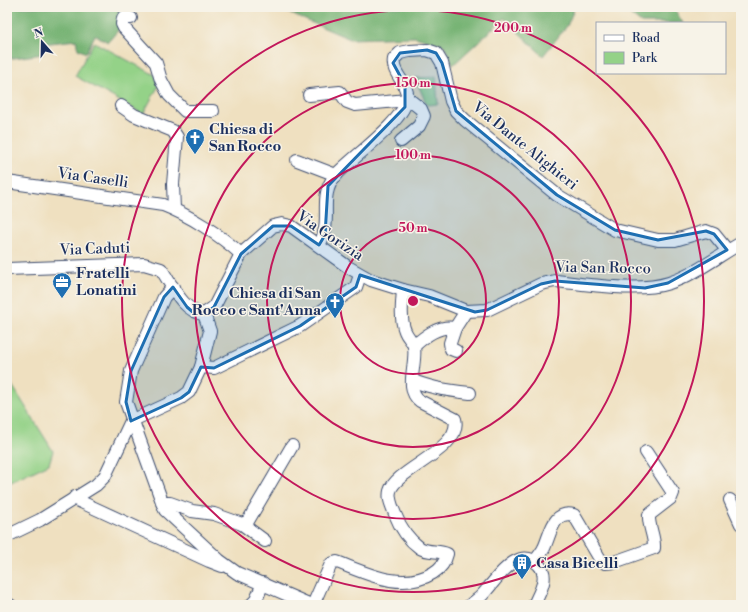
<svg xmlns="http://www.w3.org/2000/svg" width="748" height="612" font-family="'Libre Bodoni',serif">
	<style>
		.green { fill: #94d288; stroke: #588073 }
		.forest { fill: #77b474; stroke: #497269 }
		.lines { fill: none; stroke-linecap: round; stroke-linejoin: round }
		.minor-casing { stroke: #3b4a6d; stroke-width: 14 }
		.minor { stroke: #fff; stroke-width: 12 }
		.marked { fill: #1f6fb2; fill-opacity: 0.2; stroke: #1f6fb2; stroke-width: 3; stroke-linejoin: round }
		.ring { fill: none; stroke: #c2185b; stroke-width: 2 }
		.labels { text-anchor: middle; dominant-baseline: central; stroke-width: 3; stroke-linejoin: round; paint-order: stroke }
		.poi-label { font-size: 15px; font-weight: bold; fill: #1b2f5e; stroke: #f7f3e8; text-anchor: start }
		.street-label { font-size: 15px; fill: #1b2f5e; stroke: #f7f3e8 }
		.centre { fill: #c2185b; stroke: #f7f3e8; stroke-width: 2 }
		.ring-label { font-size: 12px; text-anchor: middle; font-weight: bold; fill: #c2185b; stroke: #f7f3e8; stroke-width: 3; stroke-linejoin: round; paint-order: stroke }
	</style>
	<rect width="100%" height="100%" fill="#f7f3e8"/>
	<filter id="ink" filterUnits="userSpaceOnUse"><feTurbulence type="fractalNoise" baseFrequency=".025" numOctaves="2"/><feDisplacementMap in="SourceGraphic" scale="8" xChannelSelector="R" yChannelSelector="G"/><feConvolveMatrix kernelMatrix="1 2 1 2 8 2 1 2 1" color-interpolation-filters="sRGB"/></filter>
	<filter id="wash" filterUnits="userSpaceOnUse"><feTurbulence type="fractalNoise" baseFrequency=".012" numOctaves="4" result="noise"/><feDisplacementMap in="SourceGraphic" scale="16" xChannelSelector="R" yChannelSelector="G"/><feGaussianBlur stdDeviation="0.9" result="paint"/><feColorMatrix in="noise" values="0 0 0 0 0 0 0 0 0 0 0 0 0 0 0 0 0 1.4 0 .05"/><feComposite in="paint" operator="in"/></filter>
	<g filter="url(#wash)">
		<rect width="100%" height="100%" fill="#efe0c0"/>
		<!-- green -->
		<g class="green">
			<path d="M94 42 155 75 158 87 143 114 75 76Z"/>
			<path d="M436 77 438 104 427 105 415 78Z"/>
			<path d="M7 377 53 451 49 464 7 484Z"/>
		</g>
		<!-- forest -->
		<g class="forest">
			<path d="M7 7H140L133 14 128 11 124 13 121 27 108 42 95 35 86 53 78 49 76 40 42 44 43 54 7 59Z"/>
			<path d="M275 7H575L567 26 543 56 504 18 453 65 445 46 415 37 350 39Z"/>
			<path d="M626 7H673L683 23H641L626 11Z"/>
		</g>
	</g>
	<g filter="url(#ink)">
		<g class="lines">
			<!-- minor casing -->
			<g class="minor-casing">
				<g id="minor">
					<path d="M131 18H123L122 24 124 28 156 63 161 80 169 95 185 111H213"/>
					<path d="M309 95 340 92 347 102 355 105 407 100"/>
					<path d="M121 106 134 115 173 131 177 137 173 184 174 209"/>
					<path d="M401 141 419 126 424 116 421 109 407 98"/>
					<path d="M297 160 331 173 336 176"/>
					<path d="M7 182 163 205C189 215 220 235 241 254"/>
					<path d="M319 245C334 220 317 198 335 176 351 158 405 121 407 98 409 83 391 74 394 59L400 53 410 51 427 50 436 53 442 63 451 101 456 111 465 120 557 195 615 230 658 240H675L706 231 714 234 727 250"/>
					<path d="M7 269 144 264 161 269C172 285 183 312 204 314L214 307 241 254 273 226 282 224 291 226 348 267 371 280 403 290 429 296 466 311 487 310 541 284 555 281C587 284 638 293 669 283 694 275 718 256 741 243"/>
					<path d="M173 287 164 297 131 371 126 402 165 510 219 560 237 573 311 605"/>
					<path d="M455 328 450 343 451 349 456 351"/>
					<path d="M414 346C425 336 439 325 455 328L466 311"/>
					<path d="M201 367 214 368 300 326 356 287 360 275"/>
					<path d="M412 380C428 388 451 391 470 393"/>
					<path d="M75 497 79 501 209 561 222 566"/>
					<path d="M730 500 741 524"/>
					<path d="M162 503H170L192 511 214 514 242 524 248 521 292 446"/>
					<path d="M242 524 265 541"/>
					<path d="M7 536 40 520 96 485 105 476 131 421 181 398 189 392 201 367 210 331 204 314"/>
					<path d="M535 561C538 557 542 552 544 548 551 533 553 510 574 515L600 559 605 563 614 562 654 548C655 537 648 526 649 515L671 498 673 493 646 452"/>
					<path d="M7 605H10"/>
					<path d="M251 605 256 600 263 583"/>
					<path d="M313 605 331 564 337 562C366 573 402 592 433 573 441 568 445 563 447 554 439 550 428 553 420 548 409 540 400 527 395 514 392 506 388 499 390 491 396 469 463 449 455 419L420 401C404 389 417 364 414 347 413 341 407 337 405 331 400 319 402 303 403 290"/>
					<path d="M470 605C475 601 480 598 484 593 496 580 518 544 539 565 550 577 539 593 534 605"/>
				</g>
			</g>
			<!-- minor -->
			<use href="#minor" class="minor"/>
		</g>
	</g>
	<!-- marked area -->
	<path class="marked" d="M427 50 436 53 442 63 456 111 557 195 615 230 658 240 706 231 714 234 727 250 668 283 645 288 555 281 541 284 487 310 475 312 360 275 356 287 300 326 214 368 201 367 189 392 181 398 131 421 126 402 131 371 164 297 173 287 187 307 195 314H204L214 307 241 254 273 226H291L319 245 325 235 328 186 405 107V85L393 63 400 53Z"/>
	<!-- distance rings -->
	<g class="ring">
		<circle cx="413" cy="301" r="73"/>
		<circle cx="413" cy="301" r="146"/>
		<circle cx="413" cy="301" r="218"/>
		<circle cx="413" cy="301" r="291"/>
	</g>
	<!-- icons -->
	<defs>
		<g id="church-pin" transform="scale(1)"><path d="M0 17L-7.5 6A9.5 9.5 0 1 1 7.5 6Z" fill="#1f6fb2" stroke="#f7f3e8"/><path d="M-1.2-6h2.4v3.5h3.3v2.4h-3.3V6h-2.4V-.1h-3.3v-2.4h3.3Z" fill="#fff"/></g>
		<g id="office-pin" transform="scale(1)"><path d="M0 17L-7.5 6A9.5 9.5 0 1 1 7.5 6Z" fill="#1f6fb2" stroke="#f7f3e8"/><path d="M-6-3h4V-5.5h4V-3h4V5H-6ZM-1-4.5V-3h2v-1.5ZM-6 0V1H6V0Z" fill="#fff"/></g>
		<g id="building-pin" transform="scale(1)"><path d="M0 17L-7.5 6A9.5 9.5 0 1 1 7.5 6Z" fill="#1f6fb2" stroke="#f7f3e8"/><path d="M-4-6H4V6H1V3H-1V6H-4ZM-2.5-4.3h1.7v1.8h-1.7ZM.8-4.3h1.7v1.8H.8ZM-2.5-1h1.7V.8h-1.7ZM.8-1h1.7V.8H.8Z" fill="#fff"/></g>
	</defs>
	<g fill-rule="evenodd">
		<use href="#church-pin" x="195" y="138"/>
		<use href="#office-pin" x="62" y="282"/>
		<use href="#church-pin" x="335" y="302"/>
		<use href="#building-pin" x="522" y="563"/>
	</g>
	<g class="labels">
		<!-- poi labels -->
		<g class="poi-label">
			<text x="209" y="129">Chiesa di<tspan x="209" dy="17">San Rocco</tspan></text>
			<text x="76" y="273">Fratelli<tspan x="76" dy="17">Lonatini</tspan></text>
			<text x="321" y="293" text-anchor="end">Chiesa di San<tspan x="321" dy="17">Rocco e Sant'Anna</tspan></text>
			<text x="536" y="563">Casa Bicelli</text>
		</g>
		<!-- street labels -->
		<g class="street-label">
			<text transform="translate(525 146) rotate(39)">Via Dante Alighieri</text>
			<text transform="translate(93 178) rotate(8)">Via Caselli</text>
			<text transform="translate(330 236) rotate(34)">Via Gorizia</text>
			<text transform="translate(95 249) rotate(-2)">Via Caduti</text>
			<text transform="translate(603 268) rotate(1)">Via San Rocco</text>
		</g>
	</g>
	<circle cx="413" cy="301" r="6" class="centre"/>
	<g class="ring-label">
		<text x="513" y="32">200 m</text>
		<text x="413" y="87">150 m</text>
		<text x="413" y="159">100 m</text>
		<text x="413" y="232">50 m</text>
	</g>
	<!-- margin -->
	<rect width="748" height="612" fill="none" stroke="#f7f3e8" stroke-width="24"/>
	<!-- legend -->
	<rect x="596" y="22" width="130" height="52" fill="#f7f3e8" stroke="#9fa5b1"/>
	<rect x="604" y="35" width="20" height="6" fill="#ffffff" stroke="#9fa5b1"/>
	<text x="632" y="42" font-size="12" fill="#1b2f5e">Road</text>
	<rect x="604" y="52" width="20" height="12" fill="#94d288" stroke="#9fa5b1"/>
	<text x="632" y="62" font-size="12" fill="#1b2f5e">Park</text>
	<!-- north arrow -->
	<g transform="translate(42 42) rotate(340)" stroke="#f7f3e8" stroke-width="3" paint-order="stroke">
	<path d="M0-3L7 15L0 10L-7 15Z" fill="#1b2f5e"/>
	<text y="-6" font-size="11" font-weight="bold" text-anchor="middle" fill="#1b2f5e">N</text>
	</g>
</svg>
